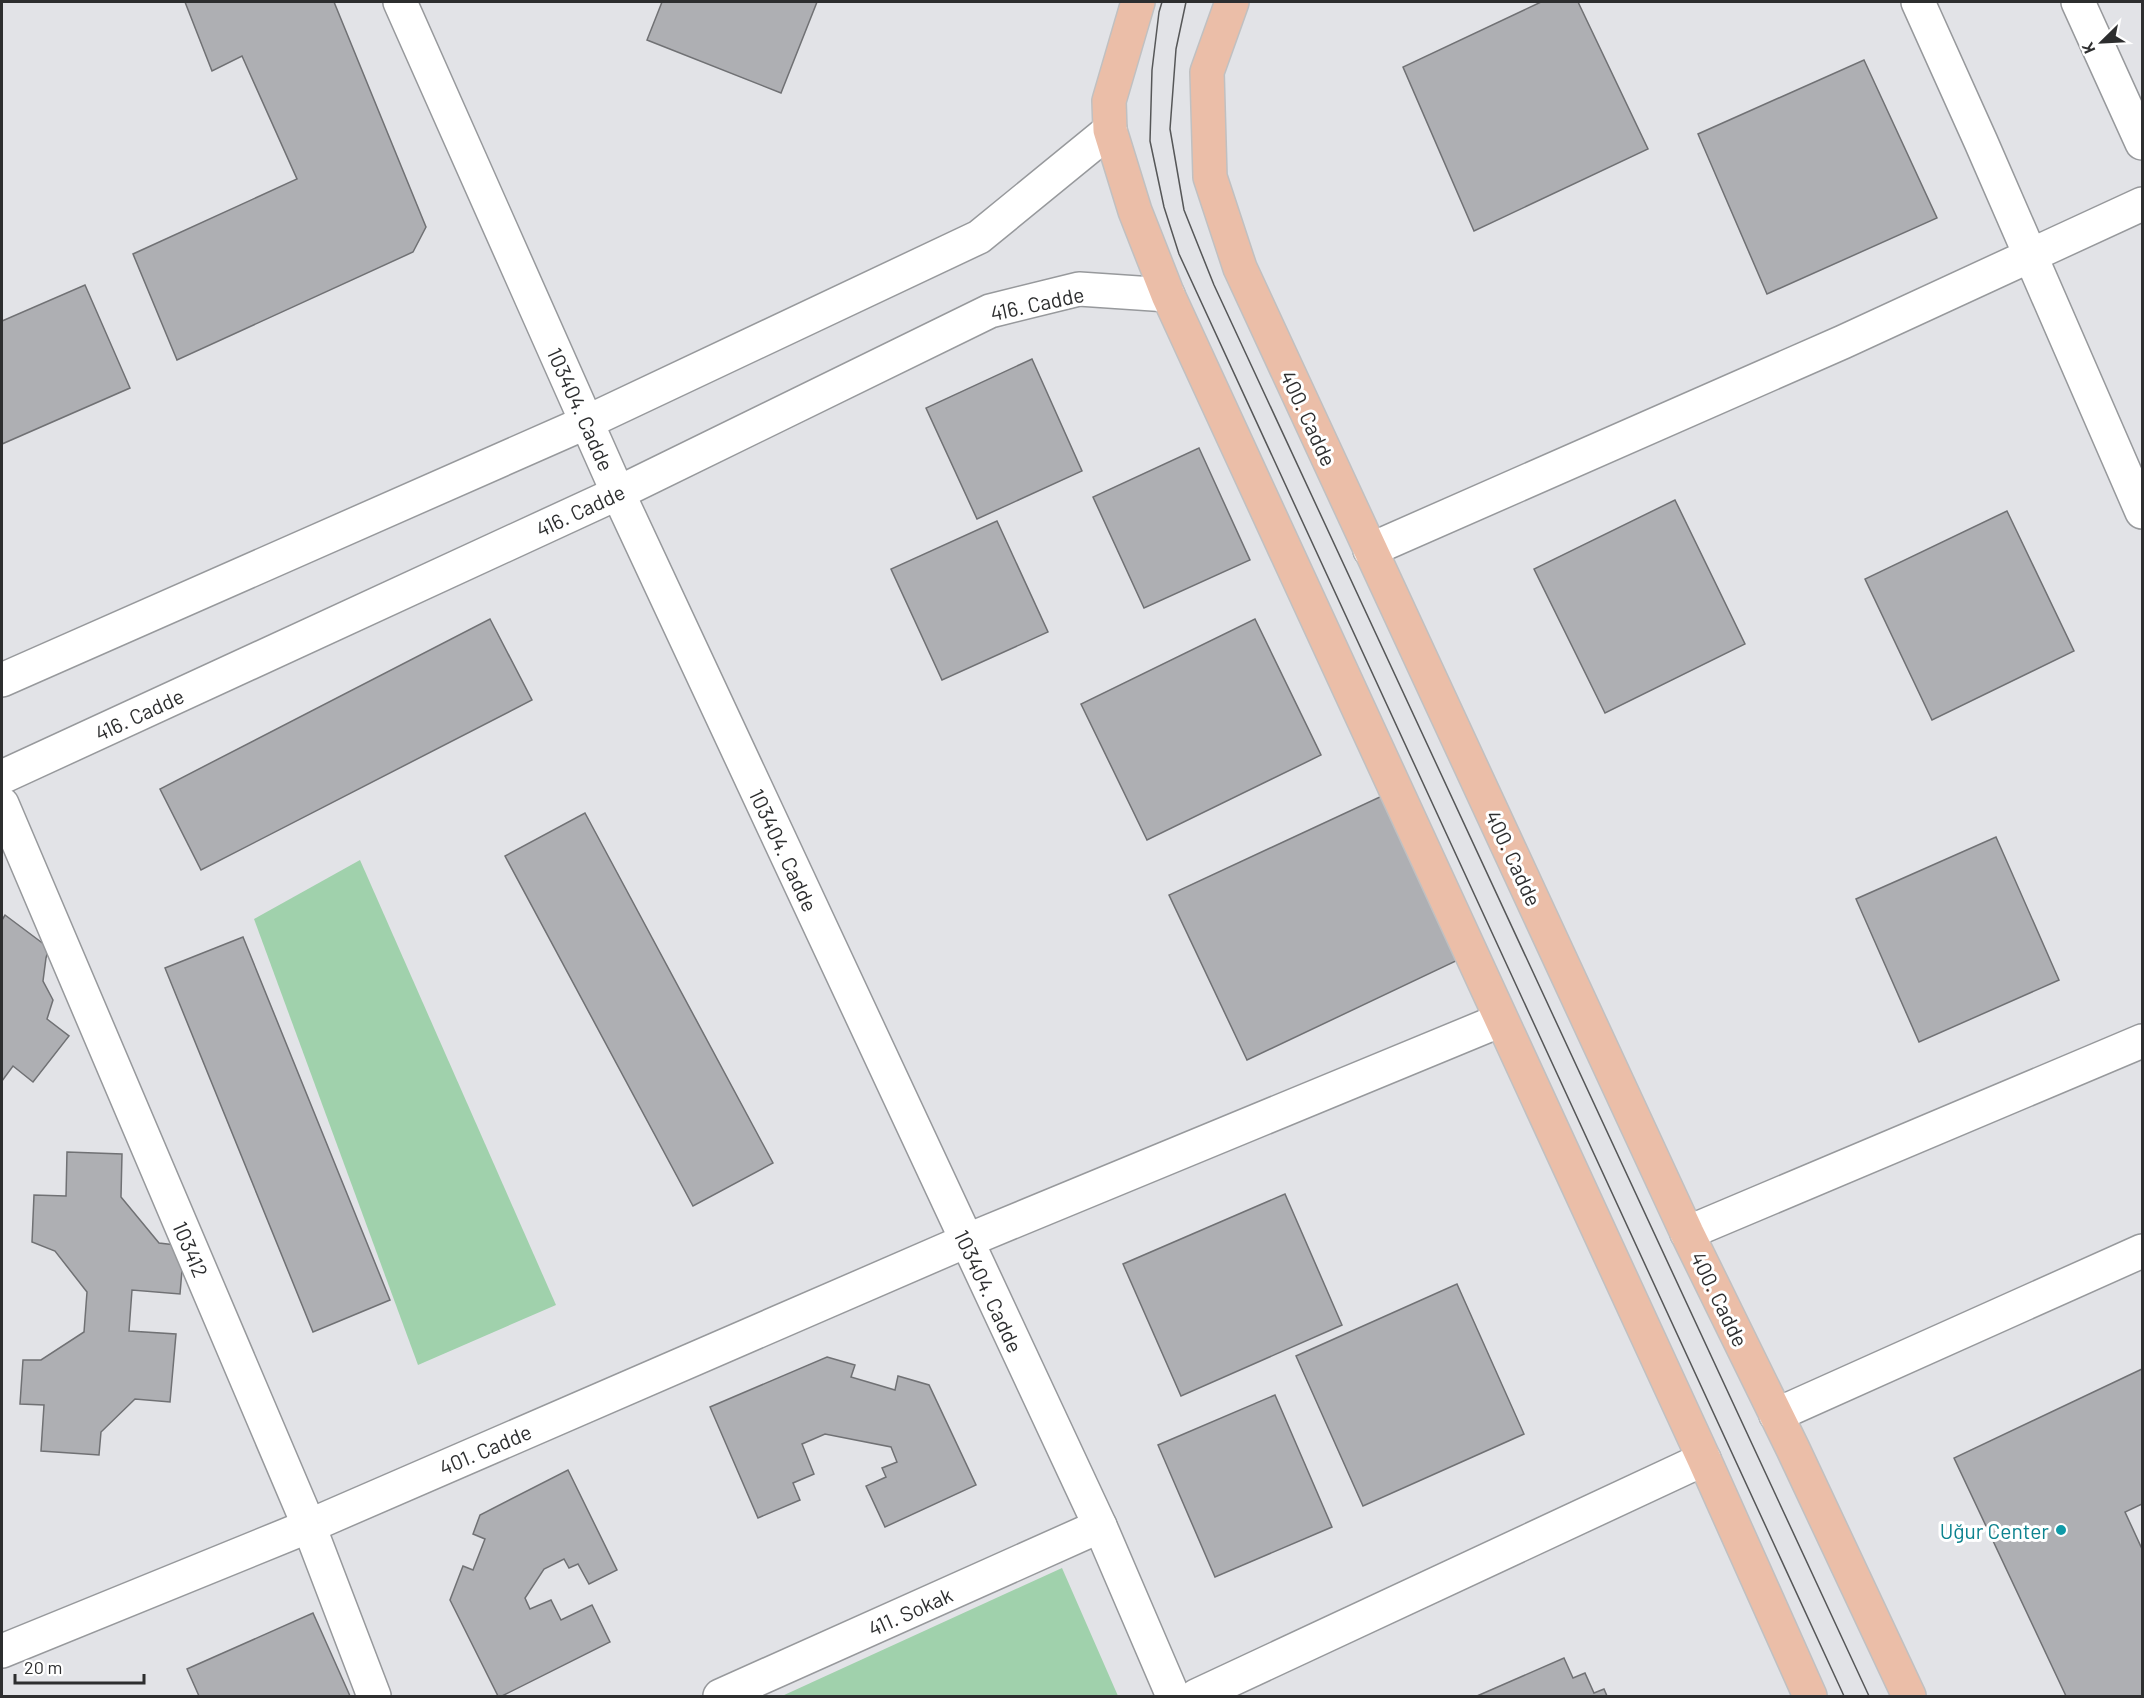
<svg xmlns="http://www.w3.org/2000/svg" width="2144" height="1698" font-family="Barlow,sans-serif">
	<style>
		.green { fill: #a0d1ac }
		.building { fill: #aeafb3; stroke: #707174; stroke-width: 1.5 }
		.lines { fill: none; stroke-linecap: round; stroke-linejoin: round }
		.minor-casing { stroke: #97999c; stroke-width: 36 }
		.major-casing { stroke: #c0c0c1; stroke-width: 36 }
		.minor { stroke: #fff; stroke-width: 33 }
		.major { stroke: #ebbea8; stroke-width: 33 }
		.tram { stroke: #565758; stroke-width: 1.5 }
		.culture-dot { fill: #0f9aa8; stroke: #fff; stroke-width: 2 }
		.labels { text-anchor: middle; dominant-baseline: central; stroke-width: 6; stroke-linejoin: round; paint-order: stroke }
		.street-label { font-size: 21px; fill: #2d2e2f; stroke: #fff }
		.culture-label { font-size: 21px; fill: #0d838f; stroke: #fff; text-anchor: end }
	</style>
	<rect width="100%" height="100%" fill="#e2e3e7"/>
	<!-- green -->
	<g class="green">
		<path d="M360 860 556 1305 418 1365 254 919Z"/>
		<path d="M1062 1568 1118 1696H782Z"/>
	</g>
	<!-- building -->
	<g class="building">
		<path d="M185 2H334L426 227 413 252 177 360 133 254 297 179 242 56 212 71Z"/>
		<path d="M662 2H817L781 93 647 40Z"/>
		<path d="M1541 2H1578L1648 149 1474 231 1403 67Z"/>
		<path d="M1864 60 1937 218 1767 294 1698 134Z"/>
		<path d="M85 285 130 388 2 444V321Z"/>
		<path d="M1032 359 1082 471 977 519 926 408Z"/>
		<path d="M1199 448 1250 560 1144 608 1093 497Z"/>
		<path d="M1675 500 1745 644 1605 713 1534 569Z"/>
		<path d="M2007 511 2074 651 1932 720 1865 579Z"/>
		<path d="M997 521 1048 632 942 680 891 569Z"/>
		<path d="M490 619 532 700 201 870 160 789Z"/>
		<path d="M1255 619 1321 755 1147 840 1081 704Z"/>
		<path d="M1382 796 1458 960 1247 1060 1169 895Z"/>
		<path d="M585 813 773 1163 693 1206 505 856Z"/>
		<path d="M1996 837 2059 980 1919 1042 1856 899Z"/>
		<path d="M5 915 49 948 46 958 43 981 53 1000 47 1019 69 1036 33 1082 13 1066 2 1081V920Z"/>
		<path d="M243 937 390 1300 313 1332 165 968Z"/>
		<path d="M67 1152 122 1154 121 1197 159 1243 184 1246 180 1294 132 1290 129 1331 176 1334 170 1402 135 1399 101 1432 99 1455 41 1451 44 1405 20 1404 23 1360H41L84 1332 87 1292 55 1251 32 1242 34 1195 66 1196Z"/>
		<path d="M1285 1194 1342 1325 1181 1396 1123 1264Z"/>
		<path d="M1457 1284 1524 1434 1363 1506 1296 1356Z"/>
		<path d="M827 1357 855 1365 851 1377 895 1390 898 1376 929 1385 976 1485 885 1527 866 1486 886 1477 882 1468 897 1462 891 1447 825 1434 802 1444 814 1474 793 1483 800 1500 758 1518 710 1407Z"/>
		<path d="M2142 1369V1504L2125 1512 2142 1549V1696H2066L1954 1458Z"/>
		<path d="M1275 1395 1332 1527 1215 1577 1158 1445Z"/>
		<path d="M568 1470 617 1570 589 1584 578 1564 569 1568 564 1559 544 1569 525 1598 530 1609 551 1600 561 1620 592 1605 610 1642 502 1696H498L450 1600 463 1566 473 1570 485 1539 473 1534 480 1515Z"/>
		<path d="M313 1613 350 1696H199L187 1669Z"/>
		<path d="M1564 1658 1573 1678 1585 1673 1594 1693 1604 1689 1607 1696H1477Z"/>
	</g>
	<g class="lines">
		<!-- minor casing -->
		<g class="minor-casing">
			<g id="minor">
				<path d="M400 2 618 493 1100 1526 1173 1696"/>
				<path d="M1918 2 1981 142 2142 512"/>
				<path d="M2078 2 2142 143"/>
				<path d="M1370 550 1843 342 2142 204"/>
				<path d="M2 680 587 422 979 237 1110 130"/>
				<path d="M2 777 618 493 990 311 1079 289 1168 295"/>
				<path d="M2 804 309 1526 374 1696"/>
				<path d="M1687 1233 2142 1041"/>
				<path d="M1776 1415 2142 1251"/>
				<path d="M2 1651 309 1526 966 1241 1501 1020"/>
				<path d="M720 1696 1100 1526"/>
				<path d="M1196 1696 1704 1459"/>
			</g>
		</g>
		<!-- major casing -->
		<g class="major-casing">
			<g id="major">
				<path d="M1138 2 1109 101 1110 130 1135 211 1168 295 1704 1459 1810 1696"/>
				<path d="M1232 2 1207 72 1210 177 1240 268 1687 1233 1793 1449 1909 1696"/>
			</g>
		</g>
		<!-- minor -->
		<use href="#minor" class="minor"/>
		<!-- major -->
		<use href="#major" class="major"/>
		<!-- tram -->
		<g class="tram">
			<path d="M1162 2 1159 12 1152 70 1150 141 1164 207 1179 254 1844 1696"/>
			<path d="M1186 2 1176 49 1170 129 1184 210 1214 285 1869 1696"/>
		</g>
	</g>
	<!-- markers -->
	<circle class="culture-dot" cx="2061" cy="1530" r="6"/>
	<g class="labels">
		<!-- street labels -->
		<g class="street-label">
			<text transform="translate(1037 303) rotate(-12)">416. Cadde</text>
			<text transform="translate(581 409) rotate(66)">103404. Cadde</text>
			<text transform="translate(1309 418) rotate(65)">400. Cadde</text>
			<text transform="translate(580 510) rotate(-25)">416. Cadde</text>
			<text transform="translate(139 714) rotate(-25)">416. Cadde</text>
			<text transform="translate(784 850) rotate(65)">103404. Cadde</text>
			<text transform="translate(1514 858) rotate(65)">400. Cadde</text>
			<text transform="translate(191 1249) rotate(67)">103412</text>
			<text transform="translate(989 1291) rotate(65)">103404. Cadde</text>
			<text transform="translate(1720 1299) rotate(64)">400. Cadde</text>
			<text transform="translate(485 1449) rotate(-23)">401. Cadde</text>
			<text transform="translate(910 1611) rotate(-24)">411. Sokak</text>
		</g>
		<!-- culture labels -->
		<g class="culture-label">
			<text x="2049" y="1530">Uğur Center</text>
		</g>
	</g>
	<!-- border -->
	<rect width="2144" height="1698" fill="none" stroke="#2d2e2f" stroke-width="6"/>
	<!-- north arrow -->
	<g transform="translate(2102 42) rotate(246)" stroke="#ffffff" stroke-width="4.5" paint-order="stroke">
	<path d="M0-4.5L10 22L0 15L-10 22Z" fill="#2d2e2f"/>
	<text y="-9" font-size="16" font-weight="bold" text-anchor="middle" fill="#2d2e2f">K</text>
	</g>
	<!-- scale -->
	<path d="M15 1674v9h129v-9" fill="none" stroke="#2d2e2f" stroke-width="3"/>
	<text x="24" y="1674" font-size="18" fill="#2d2e2f" stroke="#ffffff" stroke-width="4.5" paint-order="stroke">20 m</text>
</svg>
